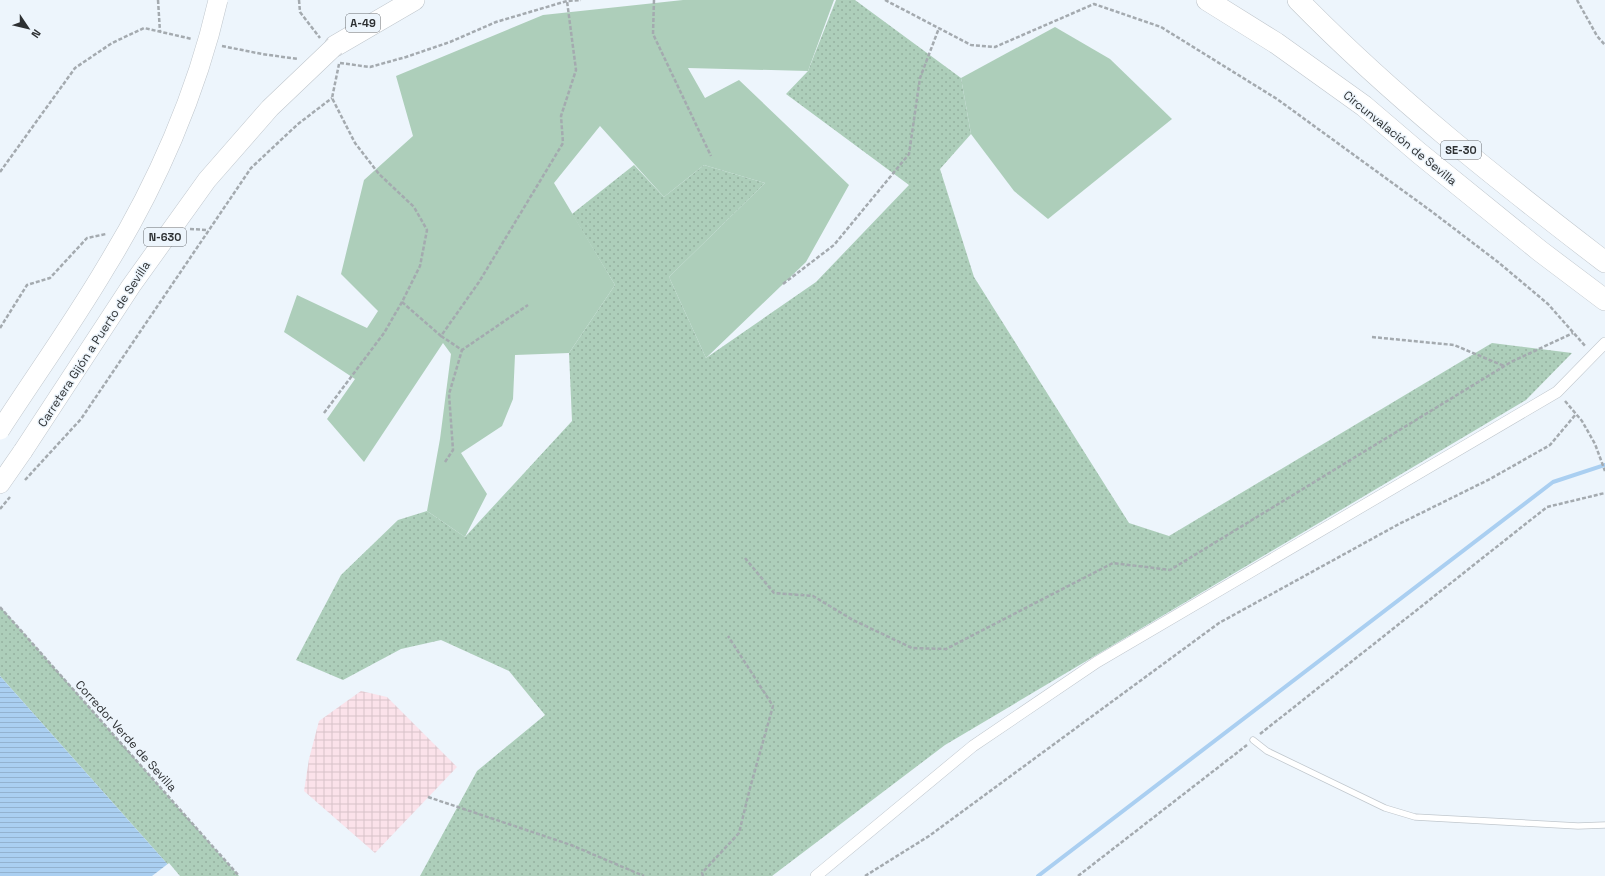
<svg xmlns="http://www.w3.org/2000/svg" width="1605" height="876" font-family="'Space Grotesk',sans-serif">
	<defs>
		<pattern id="industrial-grid" width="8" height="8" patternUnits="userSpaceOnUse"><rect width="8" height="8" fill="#fbe2ea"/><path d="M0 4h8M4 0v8" fill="none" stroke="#d7c2c9"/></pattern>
		<pattern id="grass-dots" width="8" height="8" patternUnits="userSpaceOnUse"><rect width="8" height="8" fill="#adceba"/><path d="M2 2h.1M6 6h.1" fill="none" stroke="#95b1a0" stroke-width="1.8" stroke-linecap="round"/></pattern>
		<pattern id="water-rules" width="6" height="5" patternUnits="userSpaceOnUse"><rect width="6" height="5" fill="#aacff1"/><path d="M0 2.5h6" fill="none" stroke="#93b2cf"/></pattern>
	</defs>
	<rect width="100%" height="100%" fill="#edf5fc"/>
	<!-- industrial -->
	<path fill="url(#industrial-grid)" d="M361,691L387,697L457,767L375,853L304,791L309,759L319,721Z"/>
	<!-- grass -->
	<g fill="url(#grass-dots)">
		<path d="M836,0H855L961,78L971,134L940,169L974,277L1129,523L1169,536L1492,343L1572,353L1526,400L945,745L772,876H420L477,771L545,715L509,671L441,640L401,649L343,680L296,660L341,575L398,520L427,511L465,537L572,421L569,353L615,285L572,214L634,165L664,197L704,165L765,183L669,277L706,358L816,282L909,185L786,94L808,71Z"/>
		<path d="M0,608L4,611L239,876H178L0,676Z"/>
	</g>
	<!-- garden -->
	<g fill="#adceba">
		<path d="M683,0H834L808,71L688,68L705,98L739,80L849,185L806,262L706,358L669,277L765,183L704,165L664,197L600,126L554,183L615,285L569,353L515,355L513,399L502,426L461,453L487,494L465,537L427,511L440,439L451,354L443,343L364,462L327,419L355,379L284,332L297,295L367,328L378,311L341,274L364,180L413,136L396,76L543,15Z"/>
		<path d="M1055,27L1110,59L1172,119L1048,219L1014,191L971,134L961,78Z"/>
	</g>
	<!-- water -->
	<path fill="url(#water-rules)" d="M0,676L178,876H0Z"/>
	<!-- pier -->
	<path fill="#edf5fc" d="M169,863L180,876H152Z"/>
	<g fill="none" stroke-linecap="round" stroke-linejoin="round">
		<!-- stream -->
		<path stroke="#aacff1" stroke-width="4" d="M1038,876L1553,482L1605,465"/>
		<!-- service casing -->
		<g stroke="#c0c7cd" stroke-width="7">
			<path id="service" d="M1253,740L1267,751L1385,808L1415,817L1578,826L1605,825"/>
		</g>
		<!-- minor casing -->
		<g stroke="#c0c7cd" stroke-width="12">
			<path id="minor" d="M816,876L973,746L1097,662L1557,392L1605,343"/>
		</g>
		<!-- trunk casing -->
		<g stroke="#c0c7cd" stroke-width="20">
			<path id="trunk" d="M0,484L23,451"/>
		</g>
		<!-- motorway casing -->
		<g stroke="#c0c7cd" stroke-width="22">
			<g id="motorway">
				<path d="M1207,0L1276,43L1364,106L1419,153L1540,251L1605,300"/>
				<path d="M1298,0C1393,97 1498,180 1605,262"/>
				<path d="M335,46L414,0"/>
			</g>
		</g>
		<!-- path -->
		<g stroke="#a4aaaf" stroke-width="2.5" stroke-dasharray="4 2" stroke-linecap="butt">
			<path d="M158,0L160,32"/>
			<path d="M299,0L300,12L320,38"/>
			<path d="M654,0L653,34L711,156"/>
			<path d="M885,0L971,45L995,47L1094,4L1161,27L1277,99L1431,211L1498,262L1548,304L1586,347"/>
			<path d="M1577,0L1597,36L1605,45"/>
			<path d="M222,46L262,54L298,59"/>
			<path d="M340,63L370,67L406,57L450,42L496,22L567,1L581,0"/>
			<path d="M0,172L75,68L112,43L144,28L192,39"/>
			<path d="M190,229L207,230"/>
			<path d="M783,284L834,245L909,154L920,78L939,28"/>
			<path d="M402,302L441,336L479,282L563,143L561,116L576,70L567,1"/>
			<path d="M0,328L27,285L50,278L87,238L106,234"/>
			<path d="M441,336L462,350L528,305"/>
			<path d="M1372,337L1454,345L1504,366"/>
			<path d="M1565,401L1582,421L1595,444L1605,471"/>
			<path d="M324,413L384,333L402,302L420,266L427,230L414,207L379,174L355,143L332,98L339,64"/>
			<path d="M445,462L453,450L449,394L462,350"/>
			<path d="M25,480L81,419L251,168L298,124L332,98"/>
			<path d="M0,509L10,497"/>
			<path d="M745,558L774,593L813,596L853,620L912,648L946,649L1113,563L1170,570L1511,362L1573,333"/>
			<path d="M0,607L239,876"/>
			<path d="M1260,734L1547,507L1605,493"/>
			<path d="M428,797L571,845L644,876"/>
			<path d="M703,876L702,873L739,833L750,788L773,706L728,636"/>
			<path d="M865,876L929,836L1219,623L1399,524L1490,479L1550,445L1576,414"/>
			<path d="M1078,876L1247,745"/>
		</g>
		<!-- service -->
		<use href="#service" stroke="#fff" stroke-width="5.5"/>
		<!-- minor -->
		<use href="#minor" stroke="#fff" stroke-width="11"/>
		<!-- trunk -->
		<use href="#trunk" stroke="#fff" stroke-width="19"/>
		<!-- motorway -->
		<use href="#motorway" stroke="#fff" stroke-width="21"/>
		<!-- trunk-bridge casing -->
		<g stroke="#c0c7cd" stroke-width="20" stroke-linecap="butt">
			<g id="trunk-bridge">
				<path d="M0,430C35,376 73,323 106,267C156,186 197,93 218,0"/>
				<path d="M23,451L131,286L207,180L270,108L335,46"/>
			</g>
		</g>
		<!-- trunk-bridge -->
		<use href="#trunk-bridge" stroke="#fff" stroke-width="19"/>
	</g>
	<g text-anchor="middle" stroke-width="3" stroke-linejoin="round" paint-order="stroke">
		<!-- shield labels -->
		<g fill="#edf5fc" stroke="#676b6f" stroke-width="1">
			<rect x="346" y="14" width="34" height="18" rx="3"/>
			<rect x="1441" y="141" width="40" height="18" rx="3"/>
			<rect x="144" y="228" width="42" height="18" rx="3"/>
		</g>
		<g font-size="11" font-weight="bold" fill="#2d3032">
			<text x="363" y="27">A-49</text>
			<text x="1461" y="154">SE-30</text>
			<text x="165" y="241">N-630</text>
		</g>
		<!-- street labels -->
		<g font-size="12" fill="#2d3032" stroke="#edf5fc">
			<text transform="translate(1400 138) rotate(39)" y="4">Circunvalación de Sevilla</text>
			<text transform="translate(94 344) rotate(-57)" y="4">Carretera Gijón a Puerto de Sevilla</text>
			<text transform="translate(126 736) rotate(48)" y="4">Corredor Verde de Sevilla</text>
		</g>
	</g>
	<!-- north arrow -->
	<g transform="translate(28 28) rotate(125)" stroke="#edf5fc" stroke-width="3" paint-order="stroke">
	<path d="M0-3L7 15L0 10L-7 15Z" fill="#2d3032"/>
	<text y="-6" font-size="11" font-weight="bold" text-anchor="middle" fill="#2d3032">N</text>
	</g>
</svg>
